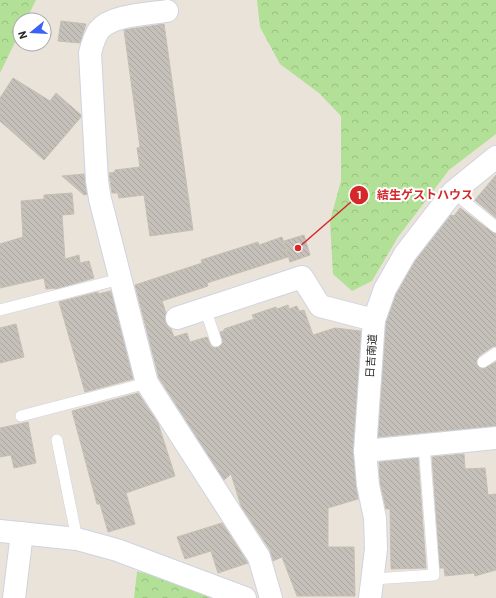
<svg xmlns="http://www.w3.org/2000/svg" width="496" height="598" font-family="Barlow,'Noto Sans JP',sans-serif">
	<defs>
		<pattern id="forest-crowns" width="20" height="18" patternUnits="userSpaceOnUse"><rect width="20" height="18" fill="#b1e096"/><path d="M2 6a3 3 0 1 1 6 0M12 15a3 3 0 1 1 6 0" fill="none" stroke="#98c081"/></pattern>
		<pattern id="building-back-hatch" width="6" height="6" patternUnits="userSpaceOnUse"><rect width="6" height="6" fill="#c5c0b9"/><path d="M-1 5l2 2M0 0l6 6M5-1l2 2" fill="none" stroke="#a9a59f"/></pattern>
	</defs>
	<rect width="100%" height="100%" fill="#eae3d9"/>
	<!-- forest -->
	<g fill="url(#forest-crowns)">
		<path d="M0,0H36L26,20H20V32L0,73Z"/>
		<path d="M257,0H496V134L449,170L398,237L372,281L352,291L333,274L330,221L341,181V116L319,93L280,64L260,27Z"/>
		<path d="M137,572L165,574L213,598H134Z"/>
	</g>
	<!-- building -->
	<g fill="url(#building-back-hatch)" stroke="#c5bfb3">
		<path d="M61,21L86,24L80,43L58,41Z"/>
		<path d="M164,24L193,230L150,236L144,195L119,198L118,193H112L109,173L115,172V170L140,167L137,148L140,147L124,30Z"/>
		<path d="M13,78L50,101L56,93L81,115V117L44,160L0,121V98Z"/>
		<path d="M84,174L87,194L84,195L62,176Z"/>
		<path d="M496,175V218L475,200Z"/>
		<path d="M72,193L74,214L62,215L65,259L79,255L80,263L89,261L94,278L55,289V288L46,289L44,278L0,288V244L23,237L21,201L44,199V195Z"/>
		<path d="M460,208L492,232L496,234V346L492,347L479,356L476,362L478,366L483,369L496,362V426L378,437L386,323L396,294L415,261L451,215L454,216Z"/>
		<path d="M304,235L310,255L290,262L284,241Z"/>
		<path d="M282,237L288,257L207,283L208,286L162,301L166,313L165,322L171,329L174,337L187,333L190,342L207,337L211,346L215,348L219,347L223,343L220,332L224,331V329L254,319L252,315L276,307L277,309L288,305L289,309L297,306L299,311L304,310L313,335L335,328L361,331L353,450L356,486L358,499L328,508V547H354L355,596H297L282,557L273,561L270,550L241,506L231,474L224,480L159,378L135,285L202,263L201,260L258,242L259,245Z"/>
		<path d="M111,291L133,379L85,392L59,302L98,292V294Z"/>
		<path d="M16,324L24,357L0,363V328Z"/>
		<path d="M138,393L158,423L175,476L126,493L135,524L108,532L100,504H97L72,411Z"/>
		<path d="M28,422L36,463L14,468L11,455L0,457V428Z"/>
		<path d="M464,454L465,469L485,468L488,495L496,494V570L475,576L474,573L445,576L444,568H440L432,457Z"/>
		<path d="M418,458L426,568L391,569L390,509H386L380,483L379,462Z"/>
		<path d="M222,523L248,563L218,573L211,551L185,559L177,537Z"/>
	</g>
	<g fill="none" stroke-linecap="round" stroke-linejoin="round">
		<!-- lane casing -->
		<g stroke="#cfd3e1" stroke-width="12">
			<g id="lane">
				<path d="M453,192L496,227"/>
				<path d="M205,308L216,341"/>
				<path d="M0,310L120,279"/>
				<path d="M483,362L496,353"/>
				<path d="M21,416L147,383"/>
				<path d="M57,440L77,539"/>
				<path d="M373,579L434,575L424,445"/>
			</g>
		</g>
		<!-- street casing -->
		<g stroke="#cfd3e1" stroke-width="24">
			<g id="street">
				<path d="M167,11C148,14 111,15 99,30C94,37 92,45 90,53L97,181L100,199L147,383L259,557L271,598"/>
				<path d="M177,318L302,277L320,306L374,320"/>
				<path d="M365,451L496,438"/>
				<path d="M0,531L77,539L117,550L245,598"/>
				<path d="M14,598L22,533"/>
				<path d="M370,598L376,549L375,518L368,485L365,451L374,320L385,289L405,254L453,192L496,157"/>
			</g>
		</g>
		<!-- lane -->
		<use href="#lane" stroke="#fff" stroke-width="11"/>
		<!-- street -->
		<use href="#street" stroke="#fff" stroke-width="22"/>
	</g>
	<g text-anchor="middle" stroke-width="4" stroke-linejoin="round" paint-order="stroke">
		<!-- street labels -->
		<g font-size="11" fill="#282828" stroke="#fff">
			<text transform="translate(371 356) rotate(-86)" y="4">日吉南道</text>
		</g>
	</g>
	<!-- callouts -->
	<path fill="none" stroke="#d62828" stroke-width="1.5" d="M298 248L359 195"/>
	<g fill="#d62828" stroke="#fff" stroke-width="1.5">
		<circle cx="298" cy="248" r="4"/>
		<circle cx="359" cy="195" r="10"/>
	</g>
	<g font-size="12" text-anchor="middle" font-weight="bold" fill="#fff">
		<text x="359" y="199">1</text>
	</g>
	<g font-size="12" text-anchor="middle" font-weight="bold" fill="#d62828" stroke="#fff" stroke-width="4" stroke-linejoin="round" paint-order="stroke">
		<text x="425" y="199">結生ゲストハウス</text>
	</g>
	<!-- north arrow -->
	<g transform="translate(32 32) rotate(252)"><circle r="19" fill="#ffffff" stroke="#a9a9a9"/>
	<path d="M0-3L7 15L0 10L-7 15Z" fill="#3b61f6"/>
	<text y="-6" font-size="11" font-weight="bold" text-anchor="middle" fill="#282828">N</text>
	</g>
</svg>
